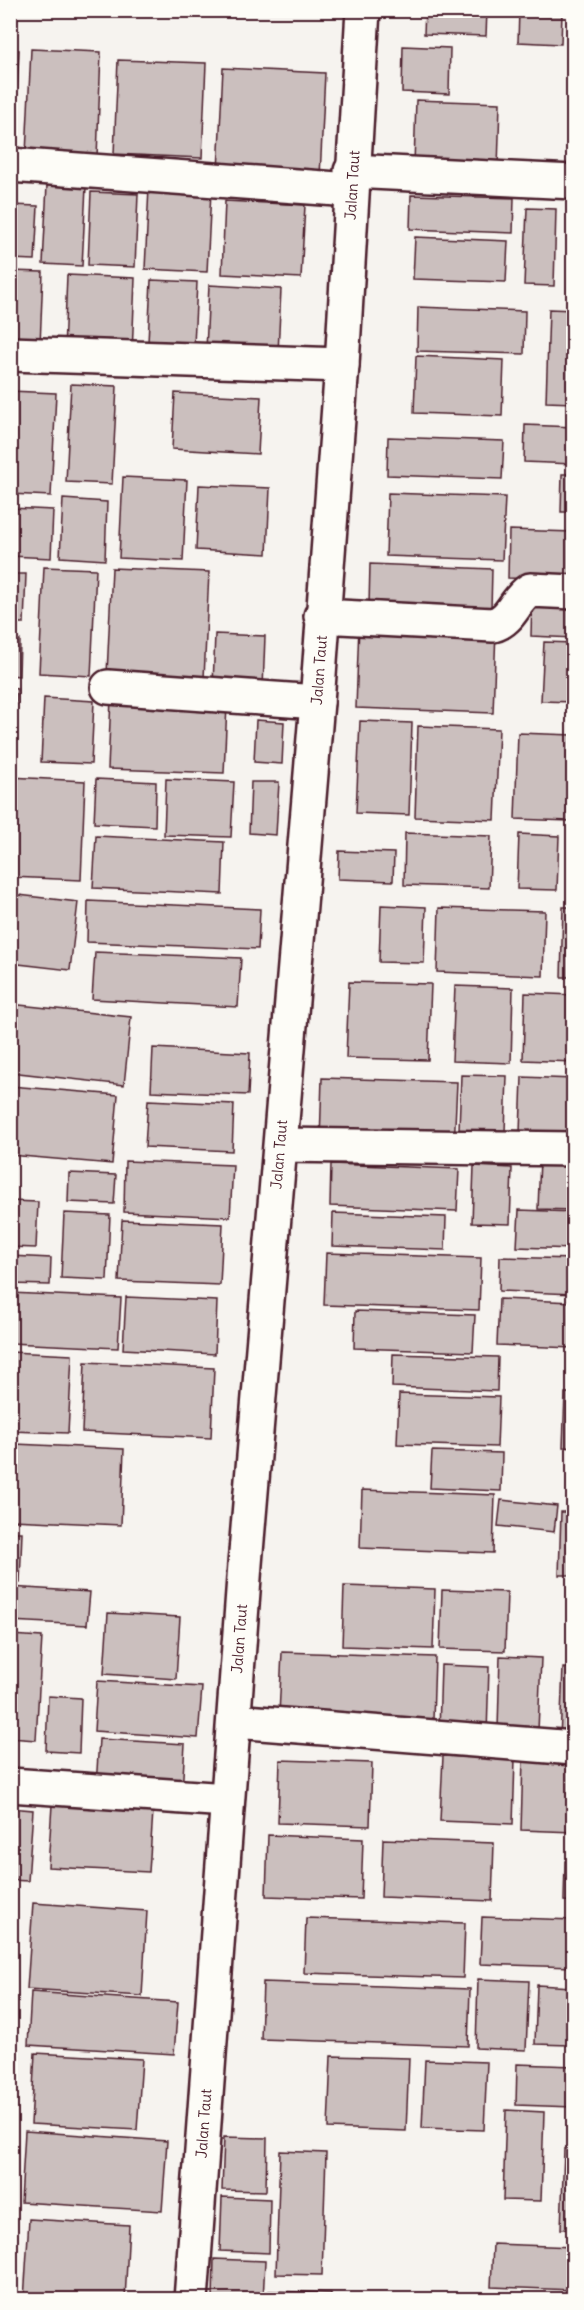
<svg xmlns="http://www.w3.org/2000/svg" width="584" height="2310" font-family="Delius,sans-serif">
	<rect width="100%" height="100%" fill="#f6f3ef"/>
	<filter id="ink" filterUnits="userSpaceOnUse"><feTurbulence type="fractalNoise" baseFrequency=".0167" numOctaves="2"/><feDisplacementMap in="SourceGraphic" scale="12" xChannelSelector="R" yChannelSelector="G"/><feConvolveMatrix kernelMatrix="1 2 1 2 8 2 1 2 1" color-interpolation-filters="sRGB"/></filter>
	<g filter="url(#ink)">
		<!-- building -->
		<g fill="#cbbfbe" stroke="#4a1f2b" stroke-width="1.5">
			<path d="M425,10H487L486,36L424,34Z"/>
			<path d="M519,11L562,13L561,44L518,42Z"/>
			<path d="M403,46L450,48L449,94L402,92Z"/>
			<path d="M10,49L19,50L14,160L10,159Z"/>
			<path d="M31,49L101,52L97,157L26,154Z"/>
			<path d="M118,60L206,63L202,158L114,154Z"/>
			<path d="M223,68L325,73L320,176L218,171Z"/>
			<path d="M416,100L500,103L498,168L414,165Z"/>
			<path d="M47,185L86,187L82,266L43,264Z"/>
			<path d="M149,188L211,191L207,272L145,269Z"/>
			<path d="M91,192L138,194L135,267L88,265Z"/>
			<path d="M411,195L514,198L513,233L410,229Z"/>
			<path d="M225,201L305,205L301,278L222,274Z"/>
			<path d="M10,205L38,206L35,260L10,259Z"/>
			<path d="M527,208L556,209L554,286L524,285Z"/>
			<path d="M571,210H574V296H568Z"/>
			<path d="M415,237L508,241L506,282L413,279Z"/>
			<path d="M10,271L43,272L40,345L10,343Z"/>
			<path d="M67,275L135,278L132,355L64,351Z"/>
			<path d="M151,280L197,282L194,345L148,343Z"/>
			<path d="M209,285L281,289L278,353L206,350Z"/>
			<path d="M418,307L525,311L524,354L417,351Z"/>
			<path d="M549,309L574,310V403L546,402Z"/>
			<path d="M416,356L504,360L502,416L414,413Z"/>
			<path d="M71,384L117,386L112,484L66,482Z"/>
			<path d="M10,391L56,393L51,496L10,494Z"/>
			<path d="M175,393L261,397L258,454L172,449Z"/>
			<path d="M525,425L574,427V464L524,462Z"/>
			<path d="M388,437L504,441L502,479L387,475Z"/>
			<path d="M562,474H574V512H561Z"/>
			<path d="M123,477L187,480L183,561L119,558Z"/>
			<path d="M199,485L270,488L267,554L196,550Z"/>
			<path d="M388,493L505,497L502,560L386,556Z"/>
			<path d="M63,499L107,502L105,560L60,557Z"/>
			<path d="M10,508L53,510L51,558L10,556Z"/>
			<path d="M509,530L574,532V580L508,578Z"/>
			<path d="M370,564L492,569L491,610L369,606Z"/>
			<path d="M44,567L96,569L91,676L39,673Z"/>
			<path d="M112,568L209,572L204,678L107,674Z"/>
			<path d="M10,574H26L24,623H10Z"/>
			<path d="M532,598L574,599V638L531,636Z"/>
			<path d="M359,625L496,630L493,713L356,708Z"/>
			<path d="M215,634L265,636L263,688L213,686Z"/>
			<path d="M10,640H20L19,676L10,675Z"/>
			<path d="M544,642L574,643V702L541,701Z"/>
			<path d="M10,688L17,689L14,754L10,753Z"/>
			<path d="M44,698L94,701L91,764L41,762Z"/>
			<path d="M111,698L227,704L224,773L108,769Z"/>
			<path d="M256,720L284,722L282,764L254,762Z"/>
			<path d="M360,721L412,723L409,815L356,813Z"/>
			<path d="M418,726L499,729L495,820L415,817Z"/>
			<path d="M518,733L573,735L570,821L515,819Z"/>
			<path d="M10,777L85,781L81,880L10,877Z"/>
			<path d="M96,779L156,782L155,826L94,823Z"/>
			<path d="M166,779L234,782L231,837L164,835Z"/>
			<path d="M251,782H279L276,835L249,833Z"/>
			<path d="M405,833L491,836L489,888L404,885Z"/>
			<path d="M519,834L559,836L557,890L517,889Z"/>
			<path d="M96,836L224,842L222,894L93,888Z"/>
			<path d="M339,851L394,853L393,881L338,879Z"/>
			<path d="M10,894L78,902L70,970L10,963Z"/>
			<path d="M88,901L260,909L258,949L87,942Z"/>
			<path d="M381,905L426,907L424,963L379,962Z"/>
			<path d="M563,907H574V977H561Z"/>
			<path d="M439,908L545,911L543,976L437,972Z"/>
			<path d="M95,952L241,958L238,1007L92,999Z"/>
			<path d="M349,982L431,984L428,1060L346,1058Z"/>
			<path d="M455,986L513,988L511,1063L452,1061Z"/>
			<path d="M525,993L574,995V1062L523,1060Z"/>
			<path d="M10,1004L131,1017L124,1085L10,1072Z"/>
			<path d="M153,1048L250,1053L248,1095L151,1091Z"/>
			<path d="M461,1075L507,1076L505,1132L459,1130Z"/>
			<path d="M522,1077L574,1079V1135L520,1133Z"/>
			<path d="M322,1078L457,1082L454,1147L320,1142Z"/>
			<path d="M10,1086L118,1095L112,1164L10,1155Z"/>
			<path d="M148,1100L234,1104L232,1151L145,1147Z"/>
			<path d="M540,1159L574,1160V1210L538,1209Z"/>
			<path d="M125,1161L233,1165L230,1217L124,1212Z"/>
			<path d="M331,1164L459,1169L457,1211L330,1206Z"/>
			<path d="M474,1166L512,1168L510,1224L472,1223Z"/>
			<path d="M69,1173L116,1175L114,1204L68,1202Z"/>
			<path d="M10,1201L38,1202L36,1248L10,1247Z"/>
			<path d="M519,1210L574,1212V1249L517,1247Z"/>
			<path d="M64,1213L110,1215L107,1280L61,1278Z"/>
			<path d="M333,1213L446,1217L445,1250L332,1246Z"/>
			<path d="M122,1220L223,1224L220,1285L119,1281Z"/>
			<path d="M326,1253L481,1258L479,1310L324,1305Z"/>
			<path d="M10,1256L51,1258L50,1285L10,1284Z"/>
			<path d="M500,1257L574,1259V1294L499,1291Z"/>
			<path d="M10,1293L121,1298L118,1348L10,1343Z"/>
			<path d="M126,1297L217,1301L215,1354L123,1349Z"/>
			<path d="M499,1299L574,1302V1348L497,1345Z"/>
			<path d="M355,1311L475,1315L473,1352L354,1348Z"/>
			<path d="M10,1352L72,1355L68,1433L10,1431Z"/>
			<path d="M393,1354L498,1357L497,1391L392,1387Z"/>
			<path d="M85,1362L214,1368L211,1438L82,1432Z"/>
			<path d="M565,1393H574V1448L563,1447Z"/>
			<path d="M399,1394L499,1397L497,1447L397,1444Z"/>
			<path d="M15,1444L124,1449L121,1525L12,1520Z"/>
			<path d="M432,1451L502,1453L501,1491L430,1488Z"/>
			<path d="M362,1490L495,1495L493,1553L360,1548Z"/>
			<path d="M501,1500L557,1506L554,1532L498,1526Z"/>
			<path d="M561,1512H574V1575H559Z"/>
			<path d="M10,1532H22L20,1583L10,1582Z"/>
			<path d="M344,1586L435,1589L433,1649L342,1646Z"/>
			<path d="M10,1587L90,1592L87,1625L10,1621Z"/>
			<path d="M442,1590L507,1592L505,1651L440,1649Z"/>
			<path d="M108,1613L180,1617L176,1679L104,1674Z"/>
			<path d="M10,1635L42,1637L36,1740L10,1738Z"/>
			<path d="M282,1652L435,1657L433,1720L279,1715Z"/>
			<path d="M500,1656L541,1658L538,1731L498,1729Z"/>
			<path d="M441,1665L489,1667L487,1734L439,1732Z"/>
			<path d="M563,1668H574V1739H560Z"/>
			<path d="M97,1681L202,1687L198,1738L94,1731Z"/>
			<path d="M48,1696L81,1698L79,1753L46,1751Z"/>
			<path d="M99,1739L185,1744L182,1792L96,1786Z"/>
			<path d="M443,1756L515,1759L513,1824L440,1821Z"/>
			<path d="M523,1759L574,1761V1832L521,1830Z"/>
			<path d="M280,1760L372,1763L370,1826L278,1823Z"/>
			<path d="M52,1805L153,1811L149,1872L48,1867Z"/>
			<path d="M10,1808L33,1810L28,1881L10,1880Z"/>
			<path d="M268,1835L363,1839L361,1899L266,1896Z"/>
			<path d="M383,1839L494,1843L492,1901L381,1897Z"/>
			<path d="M565,1861H574V1902L564,1901Z"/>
			<path d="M33,1903L147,1911L142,1996L27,1989Z"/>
			<path d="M482,1917L574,1920V1967L480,1964Z"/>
			<path d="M306,1918L465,1923L463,1978L304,1973Z"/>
			<path d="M478,1979L529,1981L526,2050L476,2048Z"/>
			<path d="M263,1982L470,1989L468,2046L261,2039Z"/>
			<path d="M537,1985L572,1987L570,2045L535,2044Z"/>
			<path d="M31,1992L178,2002L174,2054L28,2045Z"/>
			<path d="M35,2053L142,2059L137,2130L31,2124Z"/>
			<path d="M331,2056L409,2058L406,2131L328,2128Z"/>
			<path d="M425,2060L487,2062L484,2130L422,2128Z"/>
			<path d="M517,2064L574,2066V2107L516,2105Z"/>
			<path d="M506,2110L544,2112L541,2201L503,2200Z"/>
			<path d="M25,2131L167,2141L162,2211L21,2202Z"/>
			<path d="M224,2137L267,2138L266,2191L222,2190Z"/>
			<path d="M564,2149H574V2230L561,2229Z"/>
			<path d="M280,2151L326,2153L322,2275L276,2274Z"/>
			<path d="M222,2197L270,2199L269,2253L220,2251Z"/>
			<path d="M29,2219L129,2225L125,2300H24Z"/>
			<path d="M493,2244L574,2247V2290L491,2287Z"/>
			<path d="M214,2259L265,2261L263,2300H213Z"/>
			<path d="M269,2291L331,2293V2300H269Z"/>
		</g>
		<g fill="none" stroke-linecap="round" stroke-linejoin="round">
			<!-- street casing -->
			<g stroke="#4a1f2b" stroke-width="38">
				<g id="street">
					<path d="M10,165L351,190"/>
					<path d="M351,171L574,182"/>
					<path d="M10,354L342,365"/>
					<path d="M321,616L493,625C512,620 514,600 530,590L574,592"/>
					<path d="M108,687L317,702"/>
					<path d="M281,1145L574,1149"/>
					<path d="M234,1721L574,1748"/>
					<path d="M10,1785L227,1800"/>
					<path id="s1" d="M191,2300L245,1564L317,702L342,365L363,10"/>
				</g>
			</g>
			<!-- street -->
			<use href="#street" stroke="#fdfcf7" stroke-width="33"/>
		</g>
	</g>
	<g text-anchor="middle" stroke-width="4.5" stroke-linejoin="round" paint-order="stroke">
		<!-- street labels -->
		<g font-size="15" fill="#4a1f2b" stroke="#fdfcf7">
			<text dy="5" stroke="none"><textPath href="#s1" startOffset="2121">Jalan Taut</textPath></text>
			<text dy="5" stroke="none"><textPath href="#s1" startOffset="1635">Jalan Taut</textPath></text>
			<text dy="5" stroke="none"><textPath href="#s1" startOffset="1149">Jalan Taut</textPath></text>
			<text dy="5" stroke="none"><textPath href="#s1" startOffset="663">Jalan Taut</textPath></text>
			<text dy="5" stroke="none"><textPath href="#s1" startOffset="177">Jalan Taut</textPath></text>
		</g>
	</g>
	<!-- margin -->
	<rect width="584" height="2310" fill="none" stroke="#fdfcf7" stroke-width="36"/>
	<rect x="18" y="18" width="548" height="2274" fill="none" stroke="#4a1f2b" stroke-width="2" filter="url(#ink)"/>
</svg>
